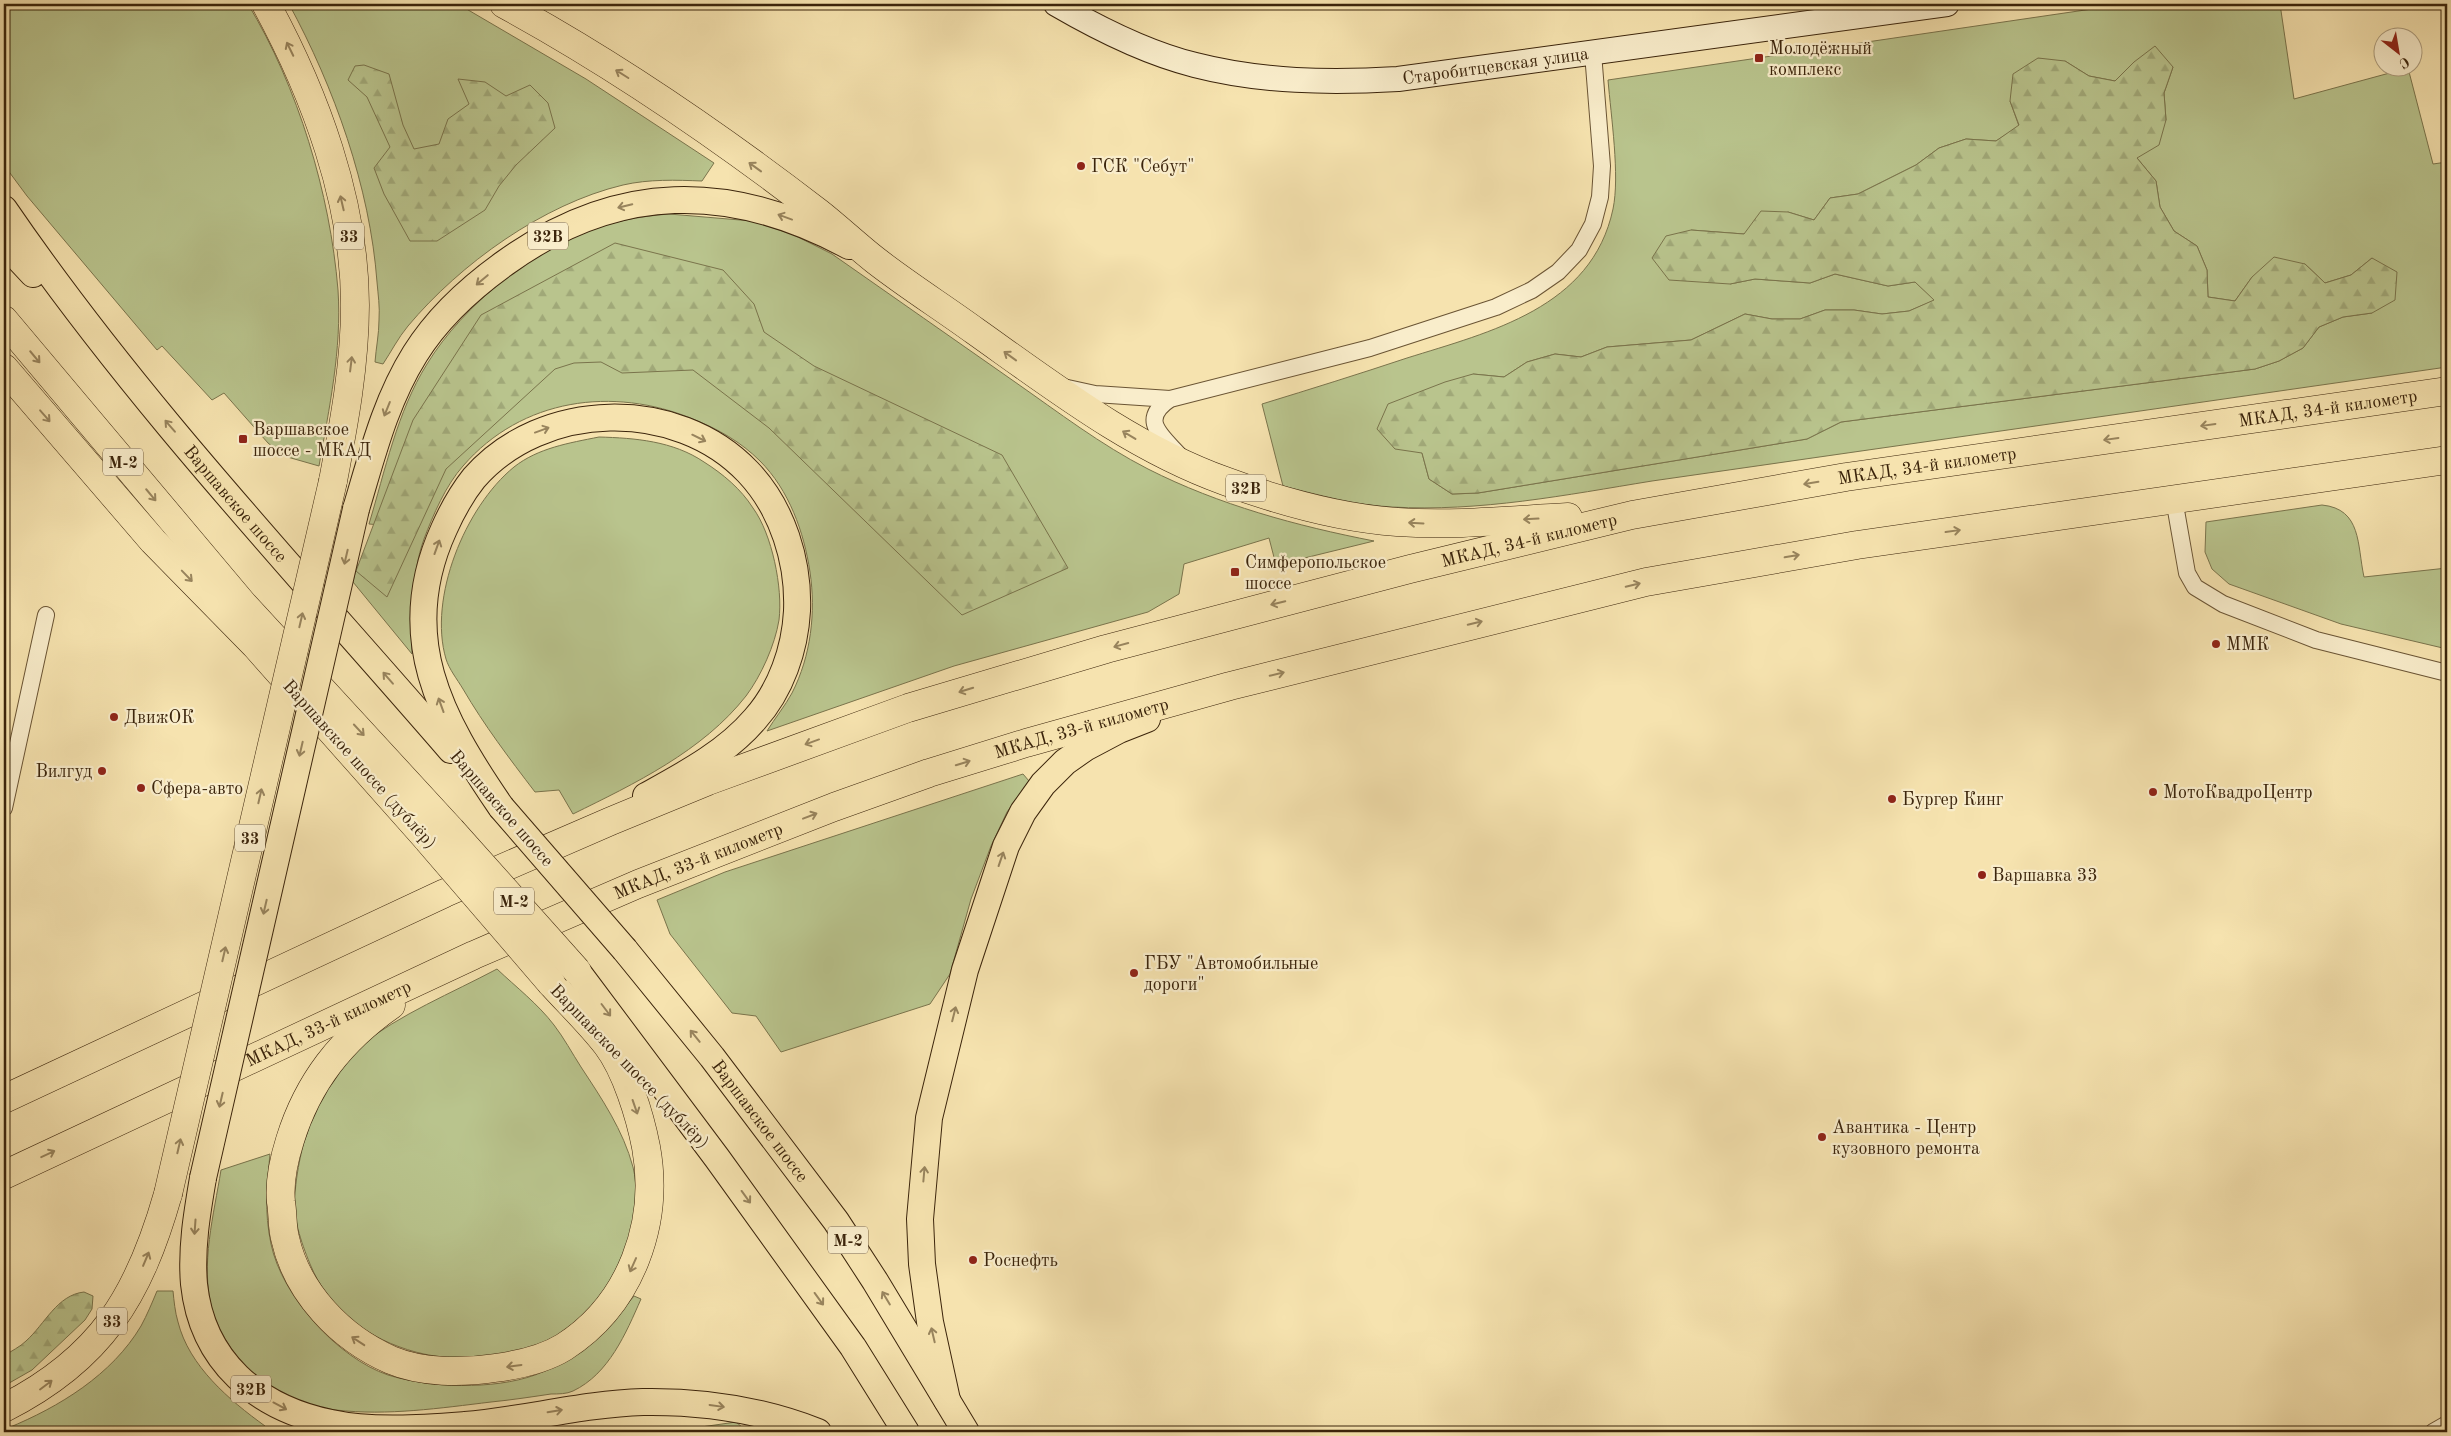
<svg xmlns="http://www.w3.org/2000/svg" width="2451" height="1436" font-family="'Old Standard TT',serif">
	<defs>
		<pattern id="forest-firs" width="22" height="20" patternUnits="userSpaceOnUse" patternTransform="scale(1.25)"><rect width="22" height="20" fill="#b9c48d"/><path d="M5 1l3.5 6h-7zM16 11l3.5 6h-7z" fill="#a0a878"/></pattern>
	</defs>
	<rect width="100%" height="100%" fill="#f6e3af"/>
	<filter id="stains"><feTurbulence type="fractalNoise" baseFrequency=".004" numOctaves="4"/><feColorMatrix values="0 0 0 0 .2 0 0 0 0 .09 0 0 0 0 .02 0 0 0 .5 -.17"/></filter>
	<radialGradient id="worn" r=".72"><stop offset=".6" stop-color="#630" stop-opacity="0"/><stop offset="1" stop-color="#630" stop-opacity=".3"/></radialGradient>
	<!-- green -->
	<g fill="#b9c48d" stroke="#7a744c" fill-rule="evenodd">
		<path d="M4,4H248C298,87 330,193 338,290C342,349 329,409 319,466L284,456L268,443L224,393L212,400L162,346L157,350L27,196L4,165Z"/>
		<path d="M289,4H458L586,79L714,163L702,181C676,180 649,179 623,185C543,204 460,264 408,326C398,338 391,352 383,364L375,362C376,348 379,334 379,320C380,307 378,294 377,282C370,187 334,87 289,4Z"/>
		<path d="M2126,4H2280L2294,99L2408,68L2433,164L2447,162V367L1652,481C1566,495 1480,512 1392,507C1355,505 1319,495 1283,486L1262,404C1311,389 1359,374 1407,358C1490,332 1592,308 1613,209C1620,176 1611,116 1608,80ZM2065,61L2089,76L2115,81L2134,62L2173,67L2164,93L2166,120L2137,158L2156,181L2160,207L2174,231L2197,246L2207,270L2208,297L2235,301L2252,277L2305,264L2325,283L2351,275L2372,258V313L2343,317L2319,327L2303,348L2279,361L2255,369L1841,422L1807,439L1478,493L1452,494L1429,479L1422,453L1473,374L1504,377L1527,362L1555,354L1581,357L1607,347L1691,340L1745,314L1772,319H1800L1825,310H1854L1882,314L1909,311L1935,300L1915,282L1888,286L1835,274L1810,283L1755,279L1730,284L1691,230L1744,234L1788,212L1814,220L1830,198L1858,194L1916,165L1939,148L1966,139L1996,141L2019,126L2010,101Z"/>
		<path d="M669,214L752,221L792,234L832,254C893,297 954,339 1015,382C1058,412 1101,445 1148,469C1219,505 1297,526 1374,541L1276,565L1269,538L1184,564L1179,594L1148,612L954,666L767,731C775,718 785,706 792,693C811,656 816,612 810,572C804,532 789,490 760,461C741,442 718,429 693,419C613,386 522,398 463,466C446,485 433,515 424,539C411,575 412,617 412,654L353,582L357,565L374,566L404,527L369,524C385,471 397,412 427,364C463,305 536,246 602,226C625,219 646,216 669,214Z"/>
		<path d="M599,437C635,438 673,441 704,462C723,474 741,489 753,508C772,534 783,588 779,620C775,645 761,676 746,696C703,751 634,784 573,814L559,790L535,792C509,758 484,725 463,689C457,679 449,669 446,659C428,598 465,507 514,467C538,448 569,443 599,437Z"/>
		<path d="M2322,505C2362,509 2357,545 2364,577L2447,568V649L2341,624L2229,584L2212,569L2205,552L2206,522Z"/>
		<path d="M1023,774L1029,781L1007,812L991,846L971,899L950,974L930,1004L781,1052L756,1016L732,1013L670,934L657,900L725,872Z"/>
		<path d="M497,969C516,987 538,1004 554,1025C564,1038 572,1053 581,1067C602,1099 623,1130 633,1167C638,1187 635,1209 632,1228C625,1268 592,1317 556,1336C473,1382 348,1357 310,1264C301,1242 292,1216 295,1193C299,1147 313,1104 341,1068C347,1061 353,1052 360,1046C400,1014 452,993 497,969Z"/>
		<path d="M270,1154C267,1186 264,1211 271,1244C282,1297 338,1358 388,1375C430,1388 493,1390 535,1375C579,1359 605,1332 634,1296L641,1299C626,1333 609,1374 573,1391C567,1394 558,1394 551,1394C531,1397 511,1400 491,1402C441,1408 387,1416 336,1410C280,1405 228,1364 212,1309C200,1265 214,1214 221,1170Z"/>
		<path d="M157,1291H173C174,1301 175,1312 178,1322C189,1366 229,1400 265,1426L263,1432H8V1428C59,1407 112,1375 141,1326C147,1315 152,1303 157,1291Z"/>
	</g>
	<!-- forest -->
	<g fill="url(#forest-firs)" stroke="#7a744c">
		<path d="M2155,46L2173,67L2164,93L2166,120L2159,145L2137,158L2156,181L2160,207L2174,231L2197,246L2207,270L2208,297L2235,301L2252,277L2274,257L2305,264L2325,283L2351,275L2372,258L2397,272L2395,300L2372,313L2343,317L2319,327L2303,348L2279,361L2255,369L1841,422L1807,439L1478,493L1452,494L1429,479L1422,453L1395,449L1377,429L1388,404L1445,382L1473,374L1504,377L1527,362L1555,354L1581,357L1607,347L1691,340L1745,314L1772,319H1800L1825,310H1854L1882,314L1909,311L1934,300L1915,282L1888,286L1835,274L1810,283L1755,279L1730,284L1669,280L1652,258L1666,236L1691,230L1744,234L1761,211L1788,212L1814,220L1830,198L1858,194L1916,165L1939,148L1966,139L1996,141L2019,125L2010,101L2013,74L2038,58L2065,61L2089,76L2115,81L2134,62Z"/>
		<path d="M364,65L389,74L403,125L414,149L439,144L448,119L469,104L458,79L485,82L506,96L530,85L548,103L555,128L516,165L499,186L485,210L437,241H410L384,194L374,168L390,147L367,97L348,80L355,66Z"/>
		<path d="M615,243L723,270L754,304L764,332L814,366L1002,455L1068,568L962,615L769,428L693,370L622,373L601,362L574,363L555,369L446,469L387,597L356,571L413,420L481,315Z"/>
		<path d="M84,1292L93,1296L92,1309L85,1320L32,1370L4,1386V1356C11,1351 20,1347 26,1341C45,1324 57,1295 84,1292Z"/>
		<path d="M736,1422L748,1432H673V1431Z"/>
	</g>
	<g fill="none" stroke-linecap="round" stroke-linejoin="round">
		<!-- street casing -->
		<g stroke="#6a5434" stroke-width="18">
			<g id="street">
				<path d="M1063,387L1095,394L1170,399"/>
				<path d="M1179,455C1161,435 1139,420 1170,399L1370,348L1496,307L1532,290L1558,272L1579,250L1593,224L1600,197L1602,166L1593,53"/>
				<path d="M2174,499L2187,573L2195,587L2223,604L2316,640L2447,673"/>
				<path d="M4,808L46,615"/>
				<path d="M2433,1432L2447,1424"/>
			</g>
		</g>
		<!-- secondary casing -->
		<g stroke="#3b240b" stroke-width="26">
			<g id="secondary">
				<path id="s1" d="M1056,4C1099,29 1146,53 1195,65C1261,82 1330,83 1398,79L1947,4"/>
			</g>
		</g>
		<!-- primary casing -->
		<g stroke="#3b240b" stroke-width="28">
			<g id="primary">
				<path id="s2" d="M4,209C136,402 298,573 451,750"/>
				<path d="M4,243L33,274"/>
				<path d="M356,509C372,456 385,402 415,354C438,317 470,288 505,263C617,182 730,182 849,246"/>
				<path d="M501,807C440,718 395,636 444,529C452,511 462,493 474,478C542,400 677,397 748,472C783,509 799,562 797,611C795,649 781,690 755,719C726,753 684,775 646,796"/>
				<path id="s3" d="M625,950L712,1057L836,1221L875,1281L966,1432"/>
				<path d="M577,971L717,1158L853,1347L906,1432"/>
				<path d="M203,1178C197,1213 191,1248 194,1284C202,1361 257,1408 331,1423C372,1432 424,1428 465,1425C524,1420 583,1404 643,1402C703,1401 762,1410 818,1432"/>
				<path d="M947,1400L930,1322L922,1264L920,1219L929,1118L965,970L1006,846L1023,812L1043,784L1065,762L1085,748L1119,730L1147,719"/>
			</g>
		</g>
		<!-- highway casing -->
		<g stroke="#3b240b" stroke-width="29">
			<g id="highway">
				<path d="M266,4C315,94 355,201 355,305C355,365 344,423 333,481"/>
				<path d="M504,4C614,64 719,136 819,213C838,228 856,245 875,260C907,285 942,307 975,331C1054,387 1133,448 1225,481C1279,501 1340,518 1397,522C1454,526 1511,520 1568,517"/>
				<path d="M4,320L243,604L451,830"/>
				<path d="M4,368L153,541L255,645L428,840"/>
				<path d="M391,1005C341,1040 308,1082 290,1140C284,1159 279,1182 281,1202C283,1214 282,1227 285,1238C297,1293 341,1338 391,1360C422,1373 462,1373 495,1368C518,1365 543,1360 564,1347C631,1304 660,1223 646,1147C640,1116 626,1070 607,1045C590,1023 569,1003 551,983"/>
				<path id="s4" d="M4,1099L445,893L611,821L708,781L908,708L1106,649L1410,569L1632,515L1846,477L2447,391"/>
				<path id="s5" d="M4,1175L474,955L638,884L834,807L929,773L1026,743L1230,686L1646,582L1857,545L2447,460"/>
				<path d="M4,1408C101,1359 139,1296 168,1194"/>
			</g>
		</g>
		<!-- street -->
		<use href="#street" stroke="#f9edcb" stroke-width="16"/>
		<!-- secondary -->
		<use href="#secondary" stroke="#f9edcb" stroke-width="24"/>
		<!-- primary -->
		<use href="#primary" stroke="#f6e3af" stroke-width="26"/>
		<!-- highway -->
		<use href="#highway" stroke="#f6e3af" stroke-width="28"/>
		<!-- primary-bridge casing -->
		<g stroke="#3b240b" stroke-width="28" stroke-linecap="butt">
			<g id="primary-bridge">
				<path d="M501,807L625,950"/>
				<path d="M203,1178L356,509"/>
			</g>
		</g>
		<!-- highway-bridge casing -->
		<g stroke="#3b240b" stroke-width="29" stroke-linecap="butt">
			<g id="highway-bridge">
				<path d="M451,830L577,971"/>
				<path d="M428,840L551,983"/>
				<path d="M168,1194L333,481"/>
			</g>
		</g>
		<!-- primary-bridge -->
		<use href="#primary-bridge" stroke="#f6e3af" stroke-width="26"/>
		<!-- highway-bridge -->
		<use href="#highway-bridge" stroke="#f6e3af" stroke-width="28"/>
	</g>
	<!-- one-way arrows -->
	<defs><path id="oneway-shaft" d="M-6 0H5M1.5-3L5.5 0L1.5 3" fill="none" stroke-width="1.6" stroke-linecap="round" stroke-linejoin="round" transform="scale(1.25)"/></defs>
	<g stroke="#98845d">
		<use href="#oneway-shaft" transform="translate(290 49) rotate(-116)"/>
		<use href="#oneway-shaft" transform="translate(622 74) rotate(-148)"/>
		<use href="#oneway-shaft" transform="translate(755 167) rotate(-144)"/>
		<use href="#oneway-shaft" transform="translate(342 203) rotate(-103)"/>
		<use href="#oneway-shaft" transform="translate(625 206) rotate(166)"/>
		<use href="#oneway-shaft" transform="translate(785 217) rotate(-160)"/>
		<use href="#oneway-shaft" transform="translate(482 280) rotate(140)"/>
		<use href="#oneway-shaft" transform="translate(1010 356) rotate(-144)"/>
		<use href="#oneway-shaft" transform="translate(35 357) rotate(50)"/>
		<use href="#oneway-shaft" transform="translate(351 364) rotate(-83)"/>
		<use href="#oneway-shaft" transform="translate(387 409) rotate(112)"/>
		<use href="#oneway-shaft" transform="translate(45 416) rotate(49)"/>
		<use href="#oneway-shaft" transform="translate(2208 425) rotate(172)"/>
		<use href="#oneway-shaft" transform="translate(170 426) rotate(-131)"/>
		<use href="#oneway-shaft" transform="translate(542 430) rotate(-20)"/>
		<use href="#oneway-shaft" transform="translate(1129 435) rotate(-149)"/>
		<use href="#oneway-shaft" transform="translate(699 438) rotate(26)"/>
		<use href="#oneway-shaft" transform="translate(2111 439) rotate(172)"/>
		<use href="#oneway-shaft" transform="translate(1811 483) rotate(171)"/>
		<use href="#oneway-shaft" transform="translate(151 495) rotate(50)"/>
		<use href="#oneway-shaft" transform="translate(1531 519) rotate(177)"/>
		<use href="#oneway-shaft" transform="translate(1416 523) rotate(-177)"/>
		<use href="#oneway-shaft" transform="translate(1953 531) rotate(-8)"/>
		<use href="#oneway-shaft" transform="translate(437 547) rotate(-70)"/>
		<use href="#oneway-shaft" transform="translate(1792 556) rotate(-10)"/>
		<use href="#oneway-shaft" transform="translate(346 557) rotate(103)"/>
		<use href="#oneway-shaft" transform="translate(187 576) rotate(46)"/>
		<use href="#oneway-shaft" transform="translate(1633 585) rotate(-13)"/>
		<use href="#oneway-shaft" transform="translate(1278 603) rotate(166)"/>
		<use href="#oneway-shaft" transform="translate(301 620) rotate(-77)"/>
		<use href="#oneway-shaft" transform="translate(1475 623) rotate(-14)"/>
		<use href="#oneway-shaft" transform="translate(1121 645) rotate(165)"/>
		<use href="#oneway-shaft" transform="translate(1277 674) rotate(-14)"/>
		<use href="#oneway-shaft" transform="translate(388 678) rotate(-131)"/>
		<use href="#oneway-shaft" transform="translate(966 690) rotate(163)"/>
		<use href="#oneway-shaft" transform="translate(441 705) rotate(-110)"/>
		<use href="#oneway-shaft" transform="translate(359 730) rotate(47)"/>
		<use href="#oneway-shaft" transform="translate(812 742) rotate(160)"/>
		<use href="#oneway-shaft" transform="translate(301 749) rotate(103)"/>
		<use href="#oneway-shaft" transform="translate(963 763) rotate(-17)"/>
		<use href="#oneway-shaft" transform="translate(260 796) rotate(-77)"/>
		<use href="#oneway-shaft" transform="translate(810 816) rotate(-21)"/>
		<use href="#oneway-shaft" transform="translate(1001 859) rotate(-71)"/>
		<use href="#oneway-shaft" transform="translate(265 907) rotate(103)"/>
		<use href="#oneway-shaft" transform="translate(224 954) rotate(-77)"/>
		<use href="#oneway-shaft" transform="translate(606 1010) rotate(53)"/>
		<use href="#oneway-shaft" transform="translate(954 1014) rotate(-76)"/>
		<use href="#oneway-shaft" transform="translate(695 1036) rotate(-129)"/>
		<use href="#oneway-shaft" transform="translate(221 1100) rotate(103)"/>
		<use href="#oneway-shaft" transform="translate(635 1107) rotate(71)"/>
		<use href="#oneway-shaft" transform="translate(179 1146) rotate(-77)"/>
		<use href="#oneway-shaft" transform="translate(48 1154) rotate(-25)"/>
		<use href="#oneway-shaft" transform="translate(924 1174) rotate(-85)"/>
		<use href="#oneway-shaft" transform="translate(746 1197) rotate(54)"/>
		<use href="#oneway-shaft" transform="translate(195 1227) rotate(94)"/>
		<use href="#oneway-shaft" transform="translate(146 1259) rotate(-67)"/>
		<use href="#oneway-shaft" transform="translate(633 1265) rotate(114)"/>
		<use href="#oneway-shaft" transform="translate(886 1298) rotate(-121)"/>
		<use href="#oneway-shaft" transform="translate(819 1299) rotate(54)"/>
		<use href="#oneway-shaft" transform="translate(933 1335) rotate(-103)"/>
		<use href="#oneway-shaft" transform="translate(358 1341) rotate(-147)"/>
		<use href="#oneway-shaft" transform="translate(514 1366) rotate(172)"/>
		<use href="#oneway-shaft" transform="translate(46 1385) rotate(-37)"/>
		<use href="#oneway-shaft" transform="translate(280 1406) rotate(28)"/>
		<use href="#oneway-shaft" transform="translate(717 1406) rotate(8)"/>
		<use href="#oneway-shaft" transform="translate(555 1411) rotate(-9)"/>
	</g>
	<!-- markers -->
	<g fill="#8f2418" stroke="#f9edcb" stroke-width="2">
		<rect x="1754" y="53" width="10" height="10" rx="2.5"/>
		<circle cx="1081" cy="166" r="5"/>
		<rect x="238" y="434" width="10" height="10" rx="2.5"/>
		<rect x="1230" y="567" width="10" height="10" rx="2.5"/>
		<circle cx="2216" cy="644" r="5"/>
		<circle cx="114" cy="717" r="5"/>
		<circle cx="102" cy="771" r="5"/>
		<circle cx="141" cy="788" r="5"/>
		<circle cx="2153" cy="792" r="5"/>
		<circle cx="1892" cy="799" r="5"/>
		<circle cx="1982" cy="875" r="5"/>
		<circle cx="1134" cy="973" r="5"/>
		<circle cx="1822" cy="1137" r="5"/>
		<circle cx="973" cy="1260" r="5"/>
	</g>
	<g text-anchor="middle" stroke-width="4.5" stroke-linejoin="round" paint-order="stroke">
		<!-- shield labels -->
		<g fill="#f9edcb" stroke="#746045" stroke-width="1">
			<rect x="334" y="222.5" width="30" height="27" rx="4"/>
			<rect x="528" y="222.5" width="40" height="27" rx="4"/>
			<rect x="103" y="448.5" width="40" height="27" rx="4"/>
			<rect x="1226" y="474.5" width="40" height="27" rx="4"/>
			<rect x="235" y="824.5" width="30" height="27" rx="4"/>
			<rect x="494" y="887.5" width="40" height="27" rx="4"/>
			<rect x="828" y="1226.5" width="40" height="27" rx="4"/>
			<rect x="97" y="1307.5" width="30" height="27" rx="4"/>
			<rect x="231" y="1375.5" width="40" height="27" rx="4"/>
		</g>
		<g font-size="16" font-weight="bold" fill="#3b240b">
			<text x="349" y="242">33</text>
			<text x="548" y="242">32B</text>
			<text x="123" y="468">М-2</text>
			<text x="1246" y="494">32B</text>
			<text x="250" y="844">33</text>
			<text x="514" y="907">М-2</text>
			<text x="848" y="1246">М-2</text>
			<text x="112" y="1327">33</text>
			<text x="251" y="1395">32B</text>
		</g>
		<!-- poi labels -->
		<g font-size="18" fill="#3b240b" stroke="#f9edcb" text-anchor="start">
			<text x="1769" y="54">Молодёжный<tspan x="1769" dy="21">комплекс</tspan></text>
			<text x="1091" y="172">ГСК "Себут"</text>
			<text x="253" y="435">Варшавское<tspan x="253" dy="21">шоссе - МКАД</tspan></text>
			<text x="1245" y="568">Симферопольское<tspan x="1245" dy="21">шоссе</tspan></text>
			<text x="2226" y="650">ММК</text>
			<text x="124" y="723">ДвижОК</text>
			<text x="92" y="777" text-anchor="end">Вилгуд</text>
			<text x="151" y="794">Сфера-авто</text>
			<text x="2163" y="798">МотоКвадроЦентр</text>
			<text x="1902" y="805">Бургер Кинг</text>
			<text x="1992" y="881">Варшавка 33</text>
			<text x="1144" y="969">ГБУ "Автомобильные<tspan x="1144" dy="21">дороги"</tspan></text>
			<text x="1832" y="1133">Авантика - Центр<tspan x="1832" dy="21">кузовного ремонта</tspan></text>
			<text x="983" y="1266">Роснефть</text>
		</g>
		<!-- street labels -->
		<g font-size="18" fill="#3b240b" stroke="#f9edcb">
			<text dy="6" stroke="none"><textPath href="#s1" startOffset="455">Старобитцевская улица</textPath></text>
			<text dy="6" stroke="none"><textPath href="#s4" startOffset="2439">МКАД, 34-й километр</textPath></text>
			<text dy="6" stroke="none"><textPath href="#s4" startOffset="2034">МКАД, 34-й километр</textPath></text>
			<text dy="6" stroke="none"><textPath href="#s2" startOffset="375">Варшавское шоссе</textPath></text>
			<text dy="6" stroke="none"><textPath href="#s4" startOffset="1629">МКАД, 34-й километр</textPath></text>
			<text dy="6" stroke="none"><textPath href="#s5" startOffset="1168">МКАД, 33-й километр</textPath></text>
			<text transform="translate(360 764) rotate(48)" y="6">Варшавское шоссе (дублёр)</text>
			<text transform="translate(502 808) rotate(49)" y="6">Варшавское шоссе</text>
			<text dy="6" stroke="none"><textPath href="#s5" startOffset="762">МКАД, 33-й километр</textPath></text>
			<text dy="6" stroke="none"><textPath href="#s5" startOffset="358">МКАД, 33-й километр</textPath></text>
			<text transform="translate(630 1066) rotate(46)" y="6">Варшавское шоссе (дублёр)</text>
			<text dy="6" stroke="none"><textPath href="#s3" startOffset="218">Варшавское шоссе</textPath></text>
		</g>
	</g>
	<!-- margin -->
	<rect width="2451" height="1436" fill="none" stroke="#f6e3af" stroke-width="20"/>
	<rect x="5" y="5" width="2441" height="1426" fill="none" stroke="#3b240b" stroke-width="2.5"/>
	<rect x="10" y="10" width="2431" height="1416" fill="none" stroke="#3b240b"/>
	<!-- north arrow -->
	<g transform="translate(2398 52) rotate(149)"><circle r="24" fill="#f9edcb" stroke="#ad9d7e"/>
	<path d="M0-4L9 19L0 12L-9 19Z" fill="#8f2418"/>
	<text y="-8" font-size="14" font-weight="bold" text-anchor="middle" fill="#3b240b">С</text>
	</g>
	<rect width="100%" height="100%" filter="url(#stains)"/>
	<rect width="100%" height="100%" fill="url(#worn)"/>
</svg>
